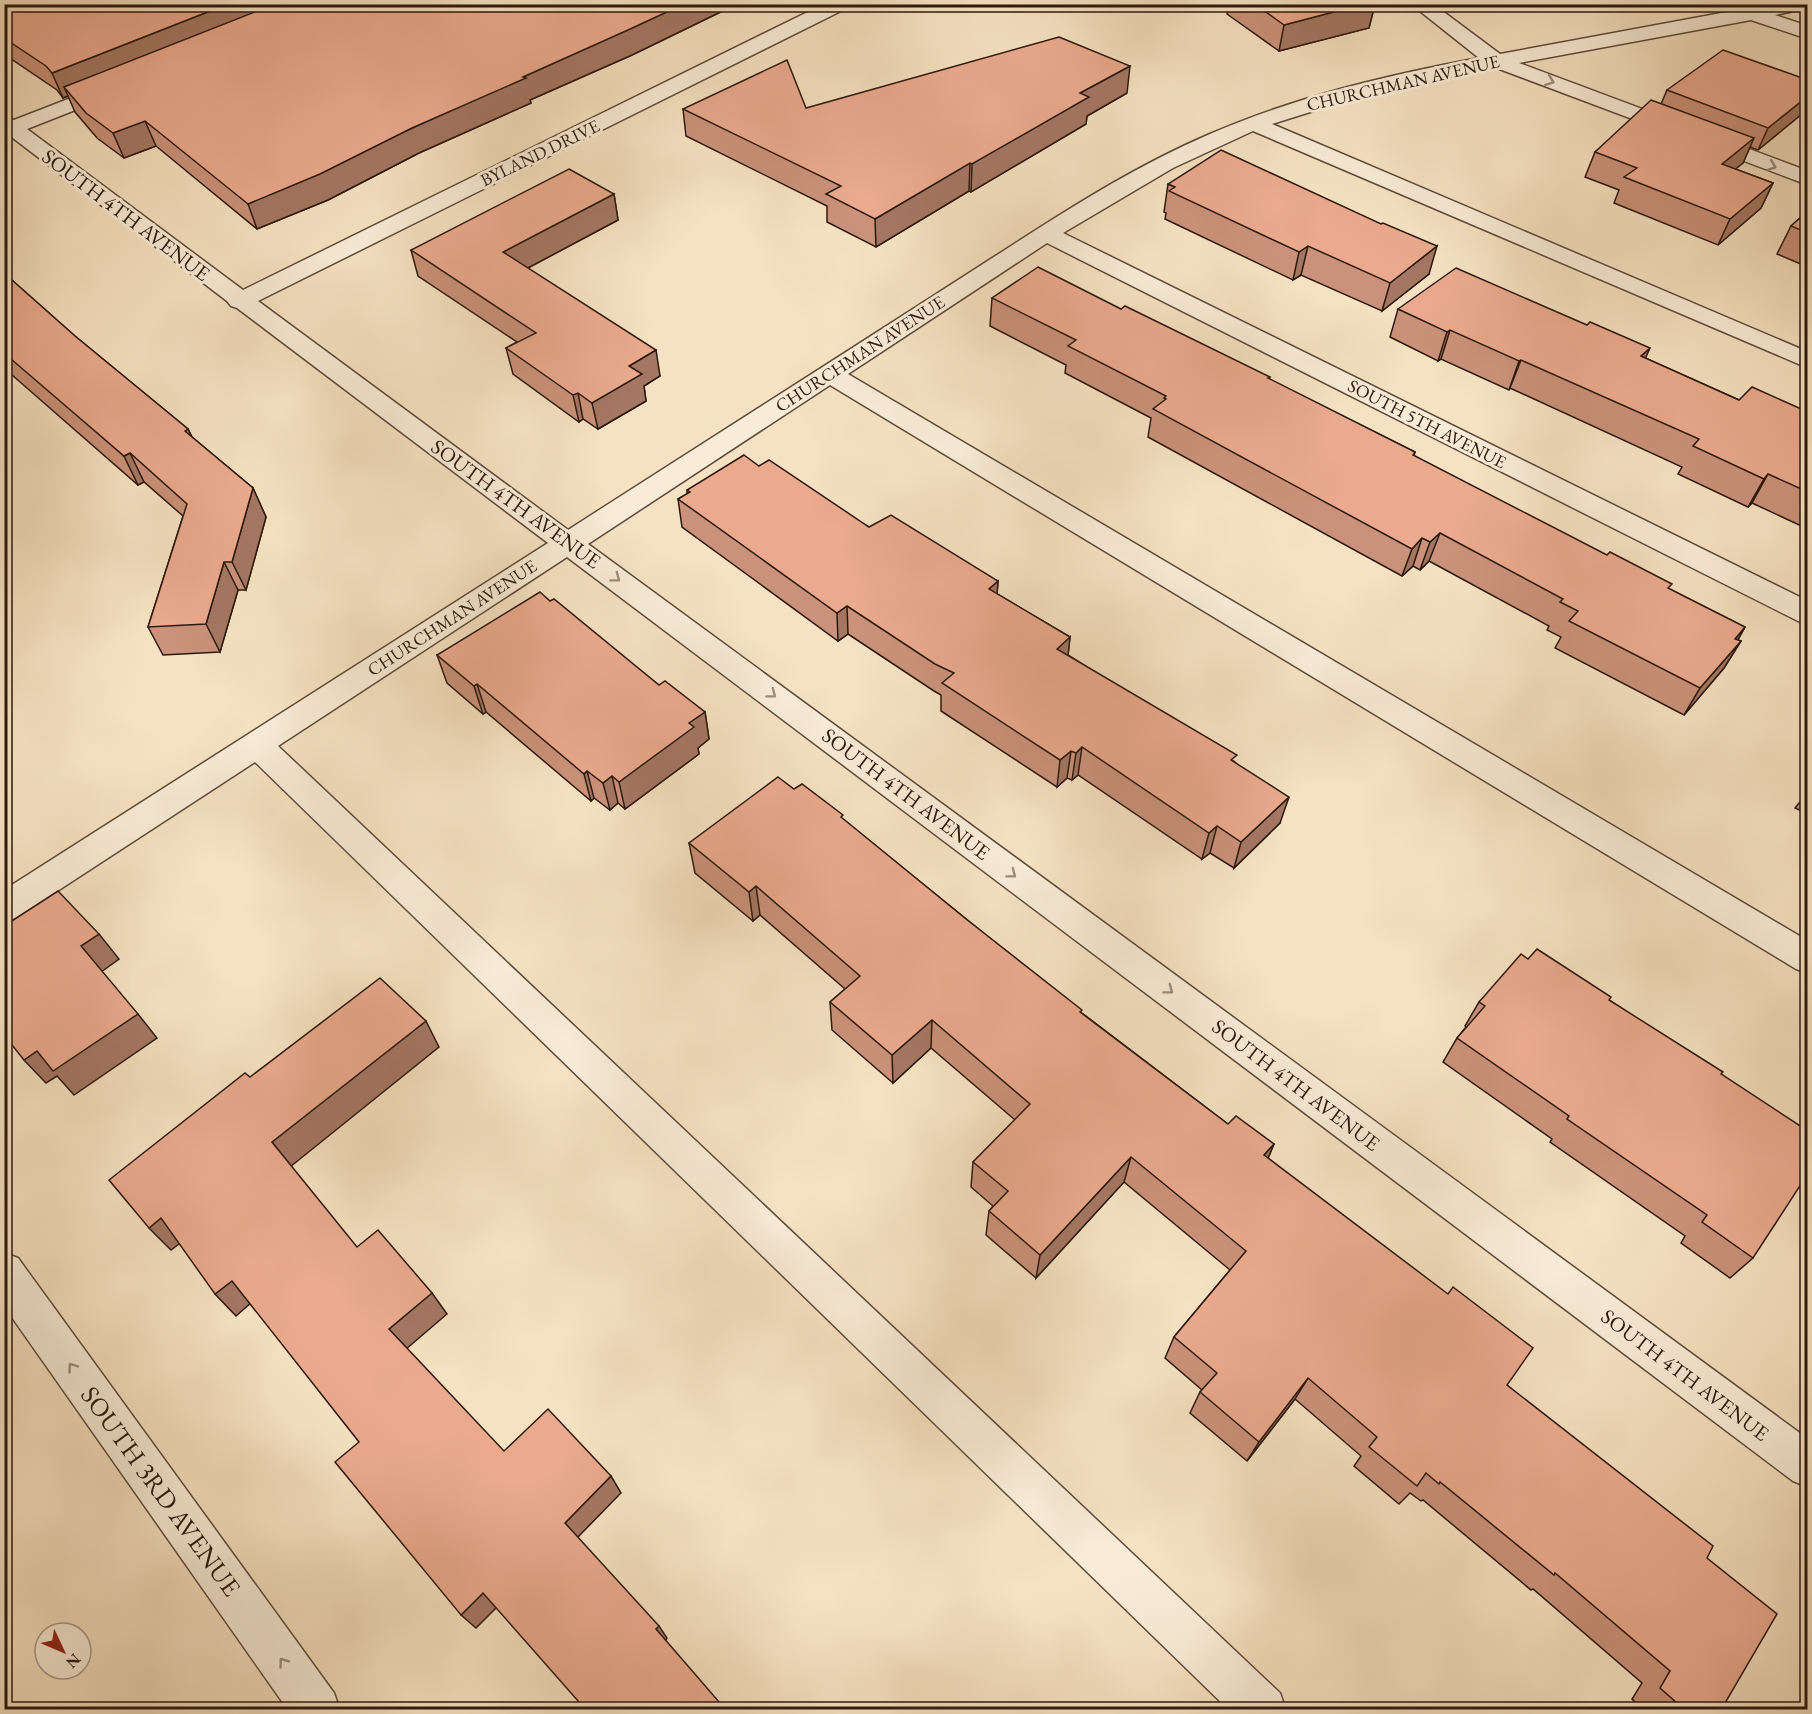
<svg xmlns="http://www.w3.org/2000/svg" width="1812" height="1714" font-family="'EB Garamond',serif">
	<rect width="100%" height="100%" fill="#f6e2c2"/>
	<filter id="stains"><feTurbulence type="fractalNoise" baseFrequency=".00333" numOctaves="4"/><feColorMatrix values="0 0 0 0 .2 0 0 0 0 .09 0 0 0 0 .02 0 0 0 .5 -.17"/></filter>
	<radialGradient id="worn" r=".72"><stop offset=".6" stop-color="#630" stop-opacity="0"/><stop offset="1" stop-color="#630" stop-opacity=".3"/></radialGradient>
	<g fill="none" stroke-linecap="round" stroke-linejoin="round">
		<!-- minor casing -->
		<g stroke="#5e4b3c" stroke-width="3">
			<g id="minor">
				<path d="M824,4H849L847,8L258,301L568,530C692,450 817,371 941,291C1028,236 1114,175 1210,134C1295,97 1388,75 1479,58L1411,4H1433L1500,54L1770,4H1808V8L1775,15L1808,26V39L1751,20L1519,63L1808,171V185L1494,67L1358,97L1272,124L1808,352V368L1253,131L1173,168L1063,233L1808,601V624L1798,621L1047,243L848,374L1808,941V973L1796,969L830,385L588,544L1808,1439V1487L1793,1481L567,557L278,746L1280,1693L1286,1710H1229L255,762L16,918L4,922V890L548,543L237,308L231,306L227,301L5,132L4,116L14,120L107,84H121L124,88L121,92L27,129L243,290Z"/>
				<path d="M4,1253L18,1258L334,1693L340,1710H288L4,1306Z"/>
			</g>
		</g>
		<!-- minor -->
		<use href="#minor" fill="#f9ecd7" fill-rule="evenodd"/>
	</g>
	<!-- wall -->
	<g fill="#ca927a" stroke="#2b190f" stroke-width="1.5">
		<path d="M4,4L46,8L57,4H737L632,55L530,100L531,103L419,153L328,200L257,229L156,146L124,158L97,138L75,112L68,96L63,98L57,90L4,54Z"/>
		<path d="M1229,4H1375L1369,28L1279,51L1227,14Z"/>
		<path d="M1808,80V109L1758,150L1750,147L1743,163L1735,169L1773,183L1761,208L1718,245L1614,203L1619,190L1585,177L1595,152L1661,104L1667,90Z"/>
		<path d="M1127,93L1087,116L1086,124L971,192L969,191L876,247L827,222V206L686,136L683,109L806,108Z"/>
		<path d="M1168,184L1429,274L1382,311L1301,275L1293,280L1165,219L1166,213L1164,212Z"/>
		<path d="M614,194L618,220L528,268L660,376L644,386L646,401L598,429L583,419L579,422L513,374L506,348L517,342L418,276L411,250Z"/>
		<path d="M1808,211V267L1777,254L1791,226Z"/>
		<path d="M4,273L75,336L188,429L192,437L253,488L266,517L246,590H238L220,652L163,655L148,627L183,516L144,482L138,485L4,368Z"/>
		<path d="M992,298L1121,309L1269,379L1415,452L1414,456L1669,589L1745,627L1738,640L1741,641L1724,668L1684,715L1555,648L1561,637L1547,630L1549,626L1429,561L1420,570L1413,566L1402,576L1148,437L1151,418L1065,373L1066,365L990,326Z"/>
		<path d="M1398,309L1645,358L1739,400L1808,412V529L1752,503L1748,507L1678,474L1682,467L1510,388L1509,390L1441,359L1438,361L1390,337Z"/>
		<path d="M759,466L869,527L998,581L997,594L1070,637L1068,655L1235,762L1280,823L1234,868L1210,853L1202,859L1078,775L1072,780L1067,778L1057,787L941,711V695L934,691L848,634L838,641L682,527L678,499L687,494V490Z"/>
		<path d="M550,601L659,685L705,712L709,739L698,748L699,754L625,809L618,803L610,810L594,798L591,801L486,712L483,714L447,683L437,655Z"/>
		<path d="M794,789L843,819L1082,1013L1228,1124L1274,1144L1268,1158L1507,1385L1707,1558L1721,1710H1644L1632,1699L1642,1683L1533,1589L1531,1590L1423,1500L1421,1501L1410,1493L1399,1504L1354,1466L1361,1456L1295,1399L1247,1461L1190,1413L1200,1392L1202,1390L1165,1358L1174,1337L1230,1270L1124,1182L1036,1278L986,1235L989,1211L993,1206L971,1187L973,1162L1015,1120L931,1048L893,1083L832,1030L830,1002L845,989L760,915L753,921L695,873L689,843Z"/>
		<path d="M1808,792V814L1795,808Z"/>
		<path d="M1528,959L1609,1000L1721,1074L1753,1258L1730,1278L1681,1243L1685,1236L1550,1142L1552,1139L1443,1062L1457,1038L1466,1027L1465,1026L1479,1002Z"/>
	</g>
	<!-- shaded-wall -->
	<g fill="#a47763" stroke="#2b190f" stroke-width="1.5">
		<path d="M228,4H296L64,87L68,96L63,98L52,73Z"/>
		<path d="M684,4H737L632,55L530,100L531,103L419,153L328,200L257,229L248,204L523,77Z"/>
		<path d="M1364,4H1375L1369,28L1279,51L1284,25Z"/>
		<path d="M1130,66L1127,93L1087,116L1086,124L971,192L972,164L1080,93Z"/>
		<path d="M1808,96V109L1758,150L1768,128Z"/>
		<path d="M145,121L156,146L124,158L113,133Z"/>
		<path d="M1754,138L1743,163L1711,189L1722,164Z"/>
		<path d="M970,163L969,191L876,247L875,219Z"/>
		<path d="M1773,183L1761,208L1718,245L1730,219Z"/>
		<path d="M614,194L618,220L509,278L503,252Z"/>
		<path d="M1308,246L1301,275L1293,280L1299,252Z"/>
		<path d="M1437,246L1429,274L1382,311L1390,283Z"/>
		<path d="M1450,330L1441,359L1438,361L1447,332Z"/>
		<path d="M1650,348L1637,377L1641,356Z"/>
		<path d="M656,350L660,376L644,386L646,401L598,429L592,403L629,366Z"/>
		<path d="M1521,360L1510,388L1509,390L1519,361Z"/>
		<path d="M578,393L583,419L579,422L573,395Z"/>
		<path d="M188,429L202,457L185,431Z"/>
		<path d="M130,453L144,482L138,485L124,456Z"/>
		<path d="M1768,474L1752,503L1748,507L1764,479Z"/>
		<path d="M253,488L266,517L246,590L232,562Z"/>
		<path d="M1440,533L1429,561L1420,570L1430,542Z"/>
		<path d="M1422,538L1413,566L1402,576L1412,549Z"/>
		<path d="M224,562L238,590L220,652L206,624Z"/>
		<path d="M998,581L996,610L989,589Z"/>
		<path d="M847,606L848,634L838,641L837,613Z"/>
		<path d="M1745,627L1729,655L1735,639Z"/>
		<path d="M1070,637L1067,665L1057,649Z"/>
		<path d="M1741,641L1724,668L1684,715L1700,688Z"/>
		<path d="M477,684L486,712L483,714L474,686Z"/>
		<path d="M705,712L709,739L698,748L699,754L625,809L619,782L689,723Z"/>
		<path d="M1082,747L1078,775L1072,780L1076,753Z"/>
		<path d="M1071,751L1067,778L1057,787L1060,760Z"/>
		<path d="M587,771L594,798L591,801L584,774Z"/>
		<path d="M612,776L618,803L610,810L603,783Z"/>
		<path d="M1289,797L1280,823L1234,868L1241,842Z"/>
		<path d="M1217,826L1210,853L1202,859L1209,833Z"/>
		<path d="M756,886L760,915L753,921L749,892Z"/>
		<path d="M99,934L119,959L101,972L81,946Z"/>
		<path d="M138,1014L157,1038L74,1095L57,1076L46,1083L24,1060L37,1051Z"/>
		<path d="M932,1020L931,1048L893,1083L892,1055Z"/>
		<path d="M426,1021L439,1047L290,1167L272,1142Z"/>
		<path d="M1274,1144L1263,1170L1264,1155Z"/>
		<path d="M1131,1157L1124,1182L1036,1278L1040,1255Z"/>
		<path d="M161,1218L183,1241L171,1250L149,1228Z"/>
		<path d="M232,1281L252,1302L236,1316L215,1294Z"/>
		<path d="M432,1293L447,1314L405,1350L389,1329Z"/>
		<path d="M1308,1378L1295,1399L1247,1461L1259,1442Z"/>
		<path d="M611,1476L621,1493L576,1539L565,1523Z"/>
		<path d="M483,1593L497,1607L476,1628L461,1615Z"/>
		<path d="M659,1626L667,1638L665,1642L656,1629Z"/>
	</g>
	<!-- building -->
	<g fill="#ebaa8e" stroke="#2b190f" stroke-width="1.5">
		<path d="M4,4H43L46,8L57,4H228L52,73L46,66L4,38Z"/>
		<path d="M275,4H684L628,30L523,77L526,78L412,128L320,174L248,204L145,121L113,133L86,113L64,87Z"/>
		<path d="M1255,4H1364L1284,25Z"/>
		<path d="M1059,37L1130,66L1080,93L1089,97L972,164L970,163L875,219L826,194L841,186L683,109L787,60L806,108Z"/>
		<path d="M1723,50L1808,80V96L1768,128L1667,90Z"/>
		<path d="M1651,100L1754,138L1722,164L1773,183L1730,219L1624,177L1637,168L1595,152Z"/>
		<path d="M1221,150L1381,224L1383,223L1437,246L1390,283L1308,246L1299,252L1169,191L1175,187L1168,184Z"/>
		<path d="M569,169L614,194L503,252L656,350L629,366L642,374L592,403L578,393L573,395L506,348L536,333L411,250Z"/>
		<path d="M1808,211V233L1791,226Z"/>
		<path d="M1038,267L1121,309L1125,306L1270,377L1268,378L1415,452L1413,455L1607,555L1610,552L1672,584L1668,588L1745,627L1735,639L1741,641L1700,688L1569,621L1578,611L1560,602L1563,599L1440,533L1430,542L1422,538L1412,549L1153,409L1166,399L1164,398L1166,396L1068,346L1076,340L992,298Z"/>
		<path d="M1456,268L1587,325L1590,322L1650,348L1641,356L1739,400L1752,387L1808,412V492L1768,474L1764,479L1693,446L1699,439L1521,360L1519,361L1450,330L1447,332L1398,309Z"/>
		<path d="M4,273L75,336L188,429L185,431L253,488L232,562H224L206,624L148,627L187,504L130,453L124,456L4,353Z"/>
		<path d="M744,455L759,466L769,460L869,527L891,515L998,581L989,589L1070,637L1057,649L1237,755L1231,760L1289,797L1241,842L1217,826L1209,833L1082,747L1076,753L1071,751L1060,760L942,683L954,673L935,664L847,606L837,613L678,499L690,492L687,490Z"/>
		<path d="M540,592L550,601L554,599L659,685L665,681L705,712L689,723L694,727L619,782L612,776L603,783L587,771L584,774L477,684L474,686L437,655Z"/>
		<path d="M778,777L794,789L802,784L843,815L841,817L966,919L1082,1010L1080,1012L1228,1124L1236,1116L1274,1144L1264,1155L1448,1294L1453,1287L1533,1348L1507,1385L1713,1546L1707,1558L1777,1614L1721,1710H1685L1660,1688L1670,1671L1555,1573L1554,1575L1440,1482L1439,1484L1426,1473L1417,1486L1369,1447L1377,1437L1308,1378L1259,1442L1200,1392L1217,1373L1174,1337L1246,1251L1131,1157L1040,1255L989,1211L1008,1191L973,1162L1030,1104L932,1020L892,1055L830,1002L860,976L756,886L749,892L689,843Z"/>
		<path d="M58,891L99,934L81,946L138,1014L53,1071L37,1051L24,1060L4,1035V926Z"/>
		<path d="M1537,949L1611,997L1609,1000L1723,1072L1721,1074L1808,1131V1165L1803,1172L1807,1175L1753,1258L1702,1222L1707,1215L1567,1119L1569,1116L1457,1038L1485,1006L1479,1002L1521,954L1528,959Z"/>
		<path d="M380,978L426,1021L272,1142L357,1247L378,1230L432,1293L389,1329L504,1451L548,1409L611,1476L565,1523L659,1626L656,1629L726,1710H586L483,1593L461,1615L335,1462L359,1442L232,1281L215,1294L161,1218L149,1228L109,1180L245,1073L250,1077Z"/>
	</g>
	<!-- one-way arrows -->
	<defs><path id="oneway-chevron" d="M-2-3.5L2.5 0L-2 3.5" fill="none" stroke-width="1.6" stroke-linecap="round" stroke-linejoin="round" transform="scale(1.5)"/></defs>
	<g stroke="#9c8d7d">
		<use href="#oneway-chevron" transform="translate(1550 81) rotate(21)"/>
		<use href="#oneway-chevron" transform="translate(1772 166) rotate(21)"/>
		<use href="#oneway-chevron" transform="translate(616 578) rotate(37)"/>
		<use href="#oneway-chevron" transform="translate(772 694) rotate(37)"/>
		<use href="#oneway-chevron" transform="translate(1012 874) rotate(37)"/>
		<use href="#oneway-chevron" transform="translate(1169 990) rotate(37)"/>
		<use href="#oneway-chevron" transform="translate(72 1367) rotate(-126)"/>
		<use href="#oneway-chevron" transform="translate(283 1662) rotate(-126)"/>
	</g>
	<g text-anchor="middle" stroke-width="6" stroke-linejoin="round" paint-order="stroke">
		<!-- far-street labels -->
		<g font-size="18" fill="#2b190f" stroke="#f9ecd7">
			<text transform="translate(1403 83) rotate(-13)" y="6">CHURCHMAN AVENUE</text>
			<text transform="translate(540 153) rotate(-26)" y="6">BYLAND DRIVE</text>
			<text transform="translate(860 354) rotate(-33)" y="6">CHURCHMAN AVENUE</text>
			<text transform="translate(1427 424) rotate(27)" y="6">SOUTH 5TH AVENUE</text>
			<text transform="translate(452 618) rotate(-33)" y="6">CHURCHMAN AVENUE</text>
		</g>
		<!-- street labels -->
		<g font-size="21" fill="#2b190f" stroke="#f9ecd7">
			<text transform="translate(126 215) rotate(37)" y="7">SOUTH 4TH AVENUE</text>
			<text transform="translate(516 504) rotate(36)" y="7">SOUTH 4TH AVENUE</text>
			<text transform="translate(906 794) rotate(37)" y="7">SOUTH 4TH AVENUE</text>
			<text transform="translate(1296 1085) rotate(37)" y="7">SOUTH 4TH AVENUE</text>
			<text transform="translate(1685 1375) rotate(37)" y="7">SOUTH 4TH AVENUE</text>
		</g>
		<!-- near-street labels -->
		<g font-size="26" fill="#2b190f" stroke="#f9ecd7">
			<text transform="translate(161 1491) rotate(54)" y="9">SOUTH 3RD AVENUE</text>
		</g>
	</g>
	<!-- margin -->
	<rect width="1812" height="1714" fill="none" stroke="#f6e2c2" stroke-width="24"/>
	<rect x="6" y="6" width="1800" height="1702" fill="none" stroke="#2b190f" stroke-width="3"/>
	<rect x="12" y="12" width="1788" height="1690" fill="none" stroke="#2b190f" stroke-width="1.5"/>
	<!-- north arrow -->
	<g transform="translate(63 1651) rotate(134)"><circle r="28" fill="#f9ecd7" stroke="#a79887" stroke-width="1.5"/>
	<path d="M0-4.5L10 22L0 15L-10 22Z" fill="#8f2418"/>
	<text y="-9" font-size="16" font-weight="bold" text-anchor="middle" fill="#2b190f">N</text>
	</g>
	<rect width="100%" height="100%" filter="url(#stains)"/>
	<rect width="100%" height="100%" fill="url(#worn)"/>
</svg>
